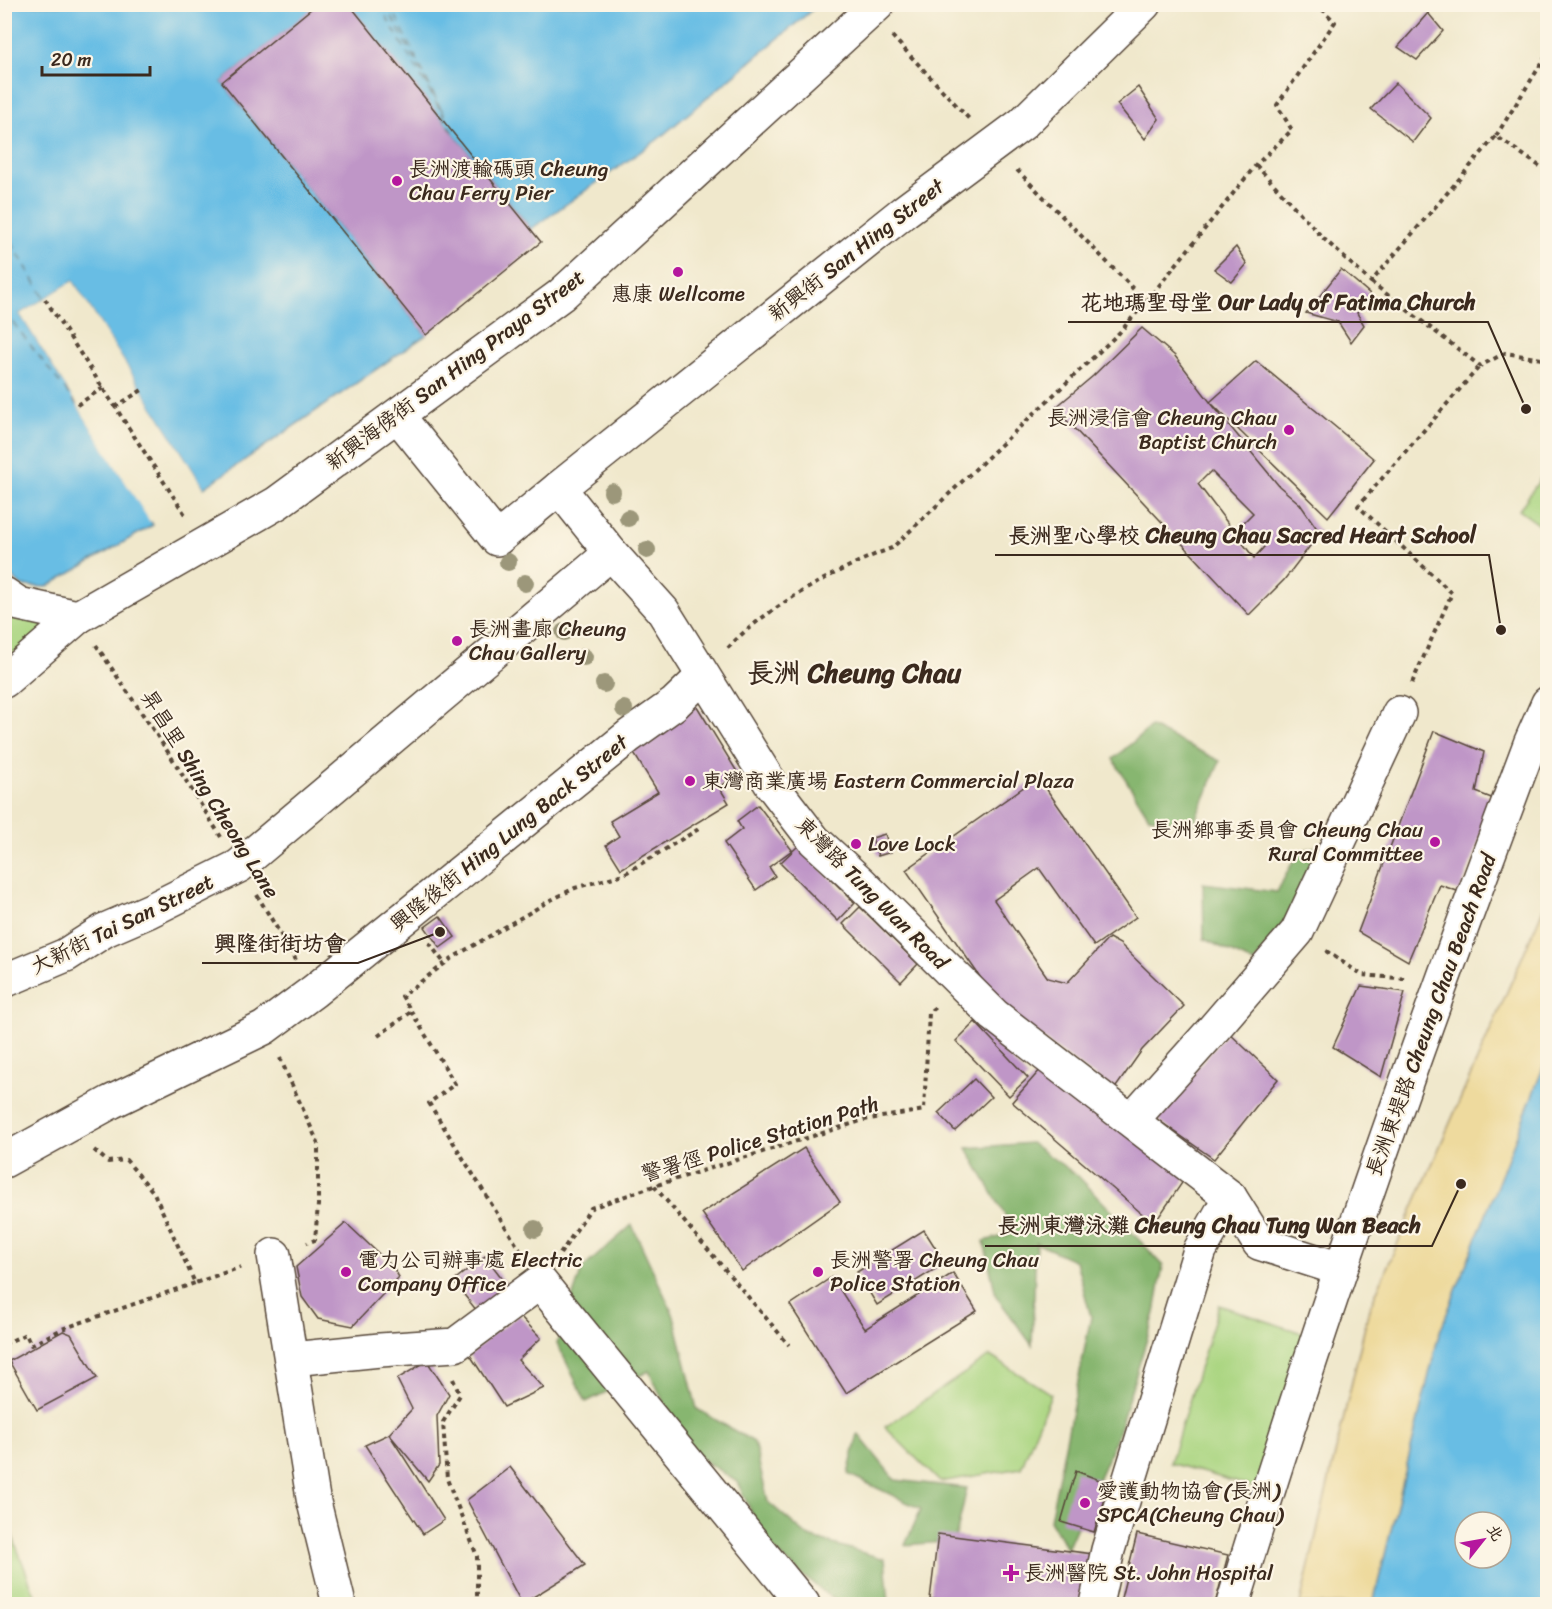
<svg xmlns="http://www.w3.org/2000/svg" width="1552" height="1609" font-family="Sriracha,'LXGW WenKai TC',sans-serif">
	<rect width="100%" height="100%" fill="#fcf5e5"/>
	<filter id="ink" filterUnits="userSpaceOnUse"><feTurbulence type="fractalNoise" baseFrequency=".0167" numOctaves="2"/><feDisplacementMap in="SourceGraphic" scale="12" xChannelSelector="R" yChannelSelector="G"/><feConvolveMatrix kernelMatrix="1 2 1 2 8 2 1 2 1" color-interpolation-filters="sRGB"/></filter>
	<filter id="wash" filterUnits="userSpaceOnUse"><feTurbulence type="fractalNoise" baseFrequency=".008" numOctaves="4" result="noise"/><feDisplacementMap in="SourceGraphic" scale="24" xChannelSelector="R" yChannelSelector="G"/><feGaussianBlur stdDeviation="1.35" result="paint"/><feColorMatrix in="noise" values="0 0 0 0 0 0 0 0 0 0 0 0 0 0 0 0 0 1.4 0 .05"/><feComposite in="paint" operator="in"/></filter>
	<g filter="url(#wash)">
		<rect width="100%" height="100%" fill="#f0e8cc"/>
		<!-- green -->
		<g fill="#aad581" stroke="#728050" stroke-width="1.5">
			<path d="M1547,469V530L1519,510Z"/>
			<path d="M4,609L46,625L45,635L5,658Z"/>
			<path d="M1219,1305L1305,1334L1257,1488L1170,1463Z"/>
			<path d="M990,1356L1051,1394L1021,1468L940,1482L885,1427Z"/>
			<path d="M7,1522L38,1603L34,1604H5L4,1523Z"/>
		</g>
		<!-- forest -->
		<g fill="#87b66f" stroke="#617046" stroke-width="1.5">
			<path d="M1151,727L1220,761L1193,825L1149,817L1113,759Z"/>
			<path d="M1320,846L1292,912L1254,963L1204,939L1203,883L1277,892L1298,852Z"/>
			<path d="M1031,1143L1078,1176L1163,1265L1155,1313L1116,1439L1067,1549L1050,1520L1091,1317L1076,1261L1036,1243L1032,1345L996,1296L984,1241L1015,1233L967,1148Z"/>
			<path d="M632,1225L674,1316L697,1409L754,1442L768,1502L809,1537L885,1559L889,1604H849L836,1601L802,1575L766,1542L737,1482L687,1449L649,1371L586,1402L557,1343L582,1269Z"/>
			<path d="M858,1434L895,1480L967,1488L955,1541L905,1545L921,1509L848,1474Z"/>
		</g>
		<!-- sand -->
		<path fill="#eeda9e" stroke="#94825e" stroke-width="1.5" d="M1547,900V1058L1439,1334L1373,1604H1300L1369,1309Z"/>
		<!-- water -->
		<g fill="#67bde4" stroke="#517481" stroke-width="1.5" fill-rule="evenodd">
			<path d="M5,5H317L222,82L426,335L204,488L73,281L20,314L153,525L47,587L22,586L5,571Z"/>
			<path d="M349,5H818L657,140L531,229Z"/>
			<path d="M1547,1058V1604H1373L1439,1334ZM1465,1522H1501V1558H1465Z"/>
		</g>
		<!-- pier -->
		<path fill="#f0e8cc" d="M73,281L204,488L201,489L72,285L24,315L153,520L150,522L20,314Z"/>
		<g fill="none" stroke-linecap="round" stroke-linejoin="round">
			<!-- ferry -->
			<g stroke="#485659" stroke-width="1.5" stroke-dasharray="8 6" stroke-linecap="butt">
				<path d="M379,4L454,134"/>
				<path d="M385,4L441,109"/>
				<path d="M390,4L437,101"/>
				<path d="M441,108L447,119"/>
				<path d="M4,230L45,299"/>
				<path d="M4,311L77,405"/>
			</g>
		</g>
		<g id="blocks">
			<!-- building -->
			<g fill="#bf96c7" fill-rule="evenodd">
				<path d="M317,4H349L541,242L426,335L222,82Z"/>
				<path d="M1428,13L1443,31L1417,60L1398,47Z"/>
				<path d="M1396,83L1431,118L1413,142L1371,109Z"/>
				<path d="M1138,87L1159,119L1145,139L1117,104Z"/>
				<path d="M1236,247L1247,264L1232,282L1214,269Z"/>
				<path d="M1341,269L1370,294L1357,313L1364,325L1351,342L1338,322L1306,313Z"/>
				<path d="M1142,328L1175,356L1210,402L1256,361L1374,459L1328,517L1210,402L1279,486L1300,504L1320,533L1284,580L1249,615L1055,408L1093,376ZM1211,471L1253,513L1241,525L1264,547L1254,558L1198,484Z"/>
				<path d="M695,703L739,775L719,787L729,803L621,869L606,845L619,836L610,821L658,792L628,744Z"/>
				<path d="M1434,731L1484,752L1476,792L1494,799L1460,892L1440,885L1408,961L1358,932Z"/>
				<path d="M1038,777L1136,917L1094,946L1039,868L994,900L1048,978L1067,983L1109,938L1120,944L1184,1006L1142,1050L1114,1090L1003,1010L906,870Z"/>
				<path d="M758,805L792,850L769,867L775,876L756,890L724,843L742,829L737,821Z"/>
				<path d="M885,834L891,852L878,856L872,838Z"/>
				<path d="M798,846L855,903L838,921L780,863Z"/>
				<path d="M860,907L918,964L901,982L843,924Z"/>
				<path d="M440,916L455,937L440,948L425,927Z"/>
				<path d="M1361,986L1405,992L1381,1077L1333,1047Z"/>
				<path d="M975,1022L1028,1078L1009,1096L956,1041Z"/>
				<path d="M1228,1032L1278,1079L1214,1159L1154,1117Z"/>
				<path d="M1048,1061L1186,1177L1154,1224L1012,1102Z"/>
				<path d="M974,1079L991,1097L955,1131L938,1113Z"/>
				<path d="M804,1148L840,1202L742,1271L702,1213Z"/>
				<path d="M346,1223L392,1266L399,1277L353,1326L318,1319L302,1297L296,1267Z"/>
				<path d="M924,1230L945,1263L877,1305L857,1272Z"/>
				<path d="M485,1256L508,1286L477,1311L453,1281Z"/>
				<path d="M953,1273L977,1311L846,1393L790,1305L832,1277L865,1329Z"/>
				<path d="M519,1315L541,1338L518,1360L544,1388L504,1407L470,1355L493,1334Z"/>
				<path d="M63,1331L71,1334L97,1378L37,1410L9,1361Z"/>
				<path d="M427,1361L449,1394L437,1416L439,1465L428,1481L389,1434L412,1409L397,1379Z"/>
				<path d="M389,1434L444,1520L423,1534L365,1445Z"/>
				<path d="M510,1467L585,1565L522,1604L467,1500Z"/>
				<path d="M1076,1471L1110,1484L1094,1532L1061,1522Z"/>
				<path d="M938,1534L1093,1554L1086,1604H974L930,1599Z"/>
				<path d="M1137,1534L1228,1555L1215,1604H1143L1121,1598Z"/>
			</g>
		</g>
	</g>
	<g filter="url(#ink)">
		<use href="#blocks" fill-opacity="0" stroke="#564638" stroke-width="1.5"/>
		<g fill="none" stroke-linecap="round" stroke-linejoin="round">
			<!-- street casing -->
			<g stroke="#564638" stroke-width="36">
				<g id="street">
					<path d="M398,416L497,539L559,488L611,553L663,611L771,784L814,840L861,883L994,1015L1230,1197L1259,1243L1340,1269"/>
					<path d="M559,488L905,211L1022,124L1144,4"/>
					<path d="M4,594L19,604L78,617"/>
					<path d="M4,681L78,617L277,503L561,295L878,4"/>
					<path d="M4,981L66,955L105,930L149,911L239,866L611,553"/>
					<path d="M1132,1120L1210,1033L1297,932L1399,713"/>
					<path d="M4,1161L111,1102L264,1028L314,991L629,736L674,704L703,676"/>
					<path d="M274,1255L313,1498L339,1604"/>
					<path d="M292,1359L380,1350L455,1345L540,1282L803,1604"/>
					<path d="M1096,1604L1108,1550L1200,1250L1230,1197"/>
					<path d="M1233,1604C1321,1314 1423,1029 1530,744L1548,703"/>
				</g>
			</g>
			<!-- path -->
			<g stroke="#564638" stroke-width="4" stroke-dasharray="4.5 4.5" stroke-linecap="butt">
				<path d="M892,36L971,121"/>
				<path d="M1496,136L1548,53"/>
				<path d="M1256,165L1323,238L1371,282L1496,136L1548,172"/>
				<path d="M1017,170L1146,302"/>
				<path d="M1371,282L1480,366L1505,353L1548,360"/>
				<path d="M45,299L186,516"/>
				<path d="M77,405L103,388"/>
				<path d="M115,407L142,390"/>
				<path d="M96,645L170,755L221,837"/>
				<path d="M728,648C763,609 842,566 892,548L1119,333L1146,302L1256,165L1292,130L1277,105L1335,22L1317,4"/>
				<path d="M1412,683L1452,593L1358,506L1480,366"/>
				<path d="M257,895L296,960"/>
				<path d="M429,943L445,964"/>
				<path d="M1326,951L1362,975L1408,979"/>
				<path d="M378,1036L411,1012"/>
				<path d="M280,1058L318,1143V1205L315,1240L307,1243"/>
				<path d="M94,1150L108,1162L126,1160L154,1193L195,1283L241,1267"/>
				<path d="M654,1186L789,1345"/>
				<path d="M521,1252L429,1103L455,1084L402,996L452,958L551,900L575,888L624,874L702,827"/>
				<path d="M560,1254L591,1208L654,1186L864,1120L924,1110L929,1012L937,1006"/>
				<path d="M4,1344L26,1334L31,1345L62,1329L195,1283"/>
				<path d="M453,1379L460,1395L443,1422L447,1479L477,1556V1604"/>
			</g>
			<!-- street -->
			<use href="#street" stroke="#fff" stroke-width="33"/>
		</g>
		<!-- trees -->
		<g fill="#9c977a">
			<circle cx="612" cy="492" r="9"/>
			<circle cx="628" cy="518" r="9"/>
			<circle cx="647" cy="550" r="9"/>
			<circle cx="508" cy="562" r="9"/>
			<circle cx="525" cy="583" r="9"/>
			<circle cx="564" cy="632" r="9"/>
			<circle cx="584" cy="657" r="9"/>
			<circle cx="604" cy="684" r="9"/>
			<circle cx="624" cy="709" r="9"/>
			<circle cx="535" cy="1229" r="9"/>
		</g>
	</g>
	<!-- markers -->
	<g fill="#b5179e" stroke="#fcf5e5" stroke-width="2">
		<circle cx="397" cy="181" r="6"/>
		<circle cx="678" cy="272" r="6"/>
		<circle cx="1289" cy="430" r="6"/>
		<circle cx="457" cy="641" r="6"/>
		<circle cx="690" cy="781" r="6"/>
		<circle cx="1435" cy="842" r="6"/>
		<circle cx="856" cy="844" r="6"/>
		<circle cx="346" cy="1272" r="6"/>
		<circle cx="818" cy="1272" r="6"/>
		<circle cx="1085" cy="1503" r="6"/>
		<path d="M1008 1564h6v6h6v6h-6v6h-6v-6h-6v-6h6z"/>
	</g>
	<g text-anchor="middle" stroke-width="4.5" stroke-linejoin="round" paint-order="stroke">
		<!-- poi labels -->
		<g font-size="21" fill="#3b2a1e" stroke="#fcf5e5" text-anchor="start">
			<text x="409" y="176">長洲渡輸碼頭 Cheung<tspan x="409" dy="24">Chau Ferry Pier</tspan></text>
			<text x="678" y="301" text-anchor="middle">惠康 Wellcome</text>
			<text x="1277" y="425" text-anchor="end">長洲浸信會 Cheung Chau<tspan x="1277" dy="24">Baptist Church</tspan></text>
			<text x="469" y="636">長洲畫廊 Cheung<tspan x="469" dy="24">Chau Gallery</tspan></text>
			<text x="702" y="788">東灣商業廣場 Eastern Commercial Plaza</text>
			<text x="1423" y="837" text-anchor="end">長洲鄉事委員會 Cheung Chau<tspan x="1423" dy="24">Rural Committee</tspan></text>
			<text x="868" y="851">Love Lock</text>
			<text x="358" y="1267">電力公司辦事處 Electric<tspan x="358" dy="24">Company Office</tspan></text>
			<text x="830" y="1267">長洲警署 Cheung Chau<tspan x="830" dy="24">Police Station</tspan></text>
			<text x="1097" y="1498">愛護動物協會(長洲)<tspan x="1097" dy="24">SPCA(Cheung Chau)</tspan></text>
			<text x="1024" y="1580">長洲醫院 St. John Hospital</text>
		</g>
		<!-- street labels -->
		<g font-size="21" fill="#3b2a1e" stroke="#fcf5e5">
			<text transform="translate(856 250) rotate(-38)" y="7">新興街 San Hing Street</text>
			<text transform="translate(455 370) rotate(-37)" y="7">新興海傍街 San Hing Praya Street</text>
			<text transform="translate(210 794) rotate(58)" y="7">昇昌里 Shing Cheong Lane</text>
			<text transform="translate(509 833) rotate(-39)" y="7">興隆後街 Hing Lung Back Street</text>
			<text transform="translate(872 893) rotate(45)" y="7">東灣路 Tung Wan Road</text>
			<text transform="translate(122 924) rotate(-26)" y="7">大新街 Tai San Street</text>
			<text transform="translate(1431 1015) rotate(-70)" y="7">長洲東堤路 Cheung Chau Beach Road</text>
			<text transform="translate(760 1139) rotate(-17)" y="7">警署徑 Police Station Path</text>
		</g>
		<!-- district labels -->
		<g font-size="27" font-weight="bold" fill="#3b2a1e" stroke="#fcf5e5">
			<text x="854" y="682">長洲 Cheung Chau</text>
		</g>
	</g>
	<!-- callouts -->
	<path fill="none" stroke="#3b2a1e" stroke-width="2" d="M1526 409L1488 322H1068M1501 630L1489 555H995M440 932L358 963H202M1461 1184L1432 1246H985"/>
	<g fill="#3b2a1e" stroke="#fcf5e5" stroke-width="2">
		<circle cx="1526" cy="409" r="6"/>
		<circle cx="1501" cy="630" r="6"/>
		<circle cx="440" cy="932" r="6"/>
		<circle cx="1461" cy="1184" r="6"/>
	</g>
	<g font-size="22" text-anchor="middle" font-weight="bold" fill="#3b2a1e" stroke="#fcf5e5" stroke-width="4.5" stroke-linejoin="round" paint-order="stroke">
		<text x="1278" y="310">花地瑪聖母堂 Our Lady of Fatima Church</text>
		<text x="1242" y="543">長洲聖心學校 Cheung Chau Sacred Heart School</text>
		<text x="280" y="951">興隆街街坊會</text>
		<text x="1209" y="1233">長洲東灣泳灘 Cheung Chau Tung Wan Beach</text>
	</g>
	<!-- margin -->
	<rect width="1552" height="1609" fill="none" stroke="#fcf5e5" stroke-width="24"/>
	<!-- north arrow -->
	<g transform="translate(1483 1540) rotate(59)"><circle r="28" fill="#fcf5e5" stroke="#afa495" stroke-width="1.5"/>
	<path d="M0-4.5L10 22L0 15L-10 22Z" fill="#b5179e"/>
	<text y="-9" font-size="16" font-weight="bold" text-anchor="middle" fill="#3b2a1e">北</text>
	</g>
	<!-- scale -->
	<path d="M42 66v9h108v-9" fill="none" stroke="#3b2a1e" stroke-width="3"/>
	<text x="51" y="66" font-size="18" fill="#3b2a1e" stroke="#fcf5e5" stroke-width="4.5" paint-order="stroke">20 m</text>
</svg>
